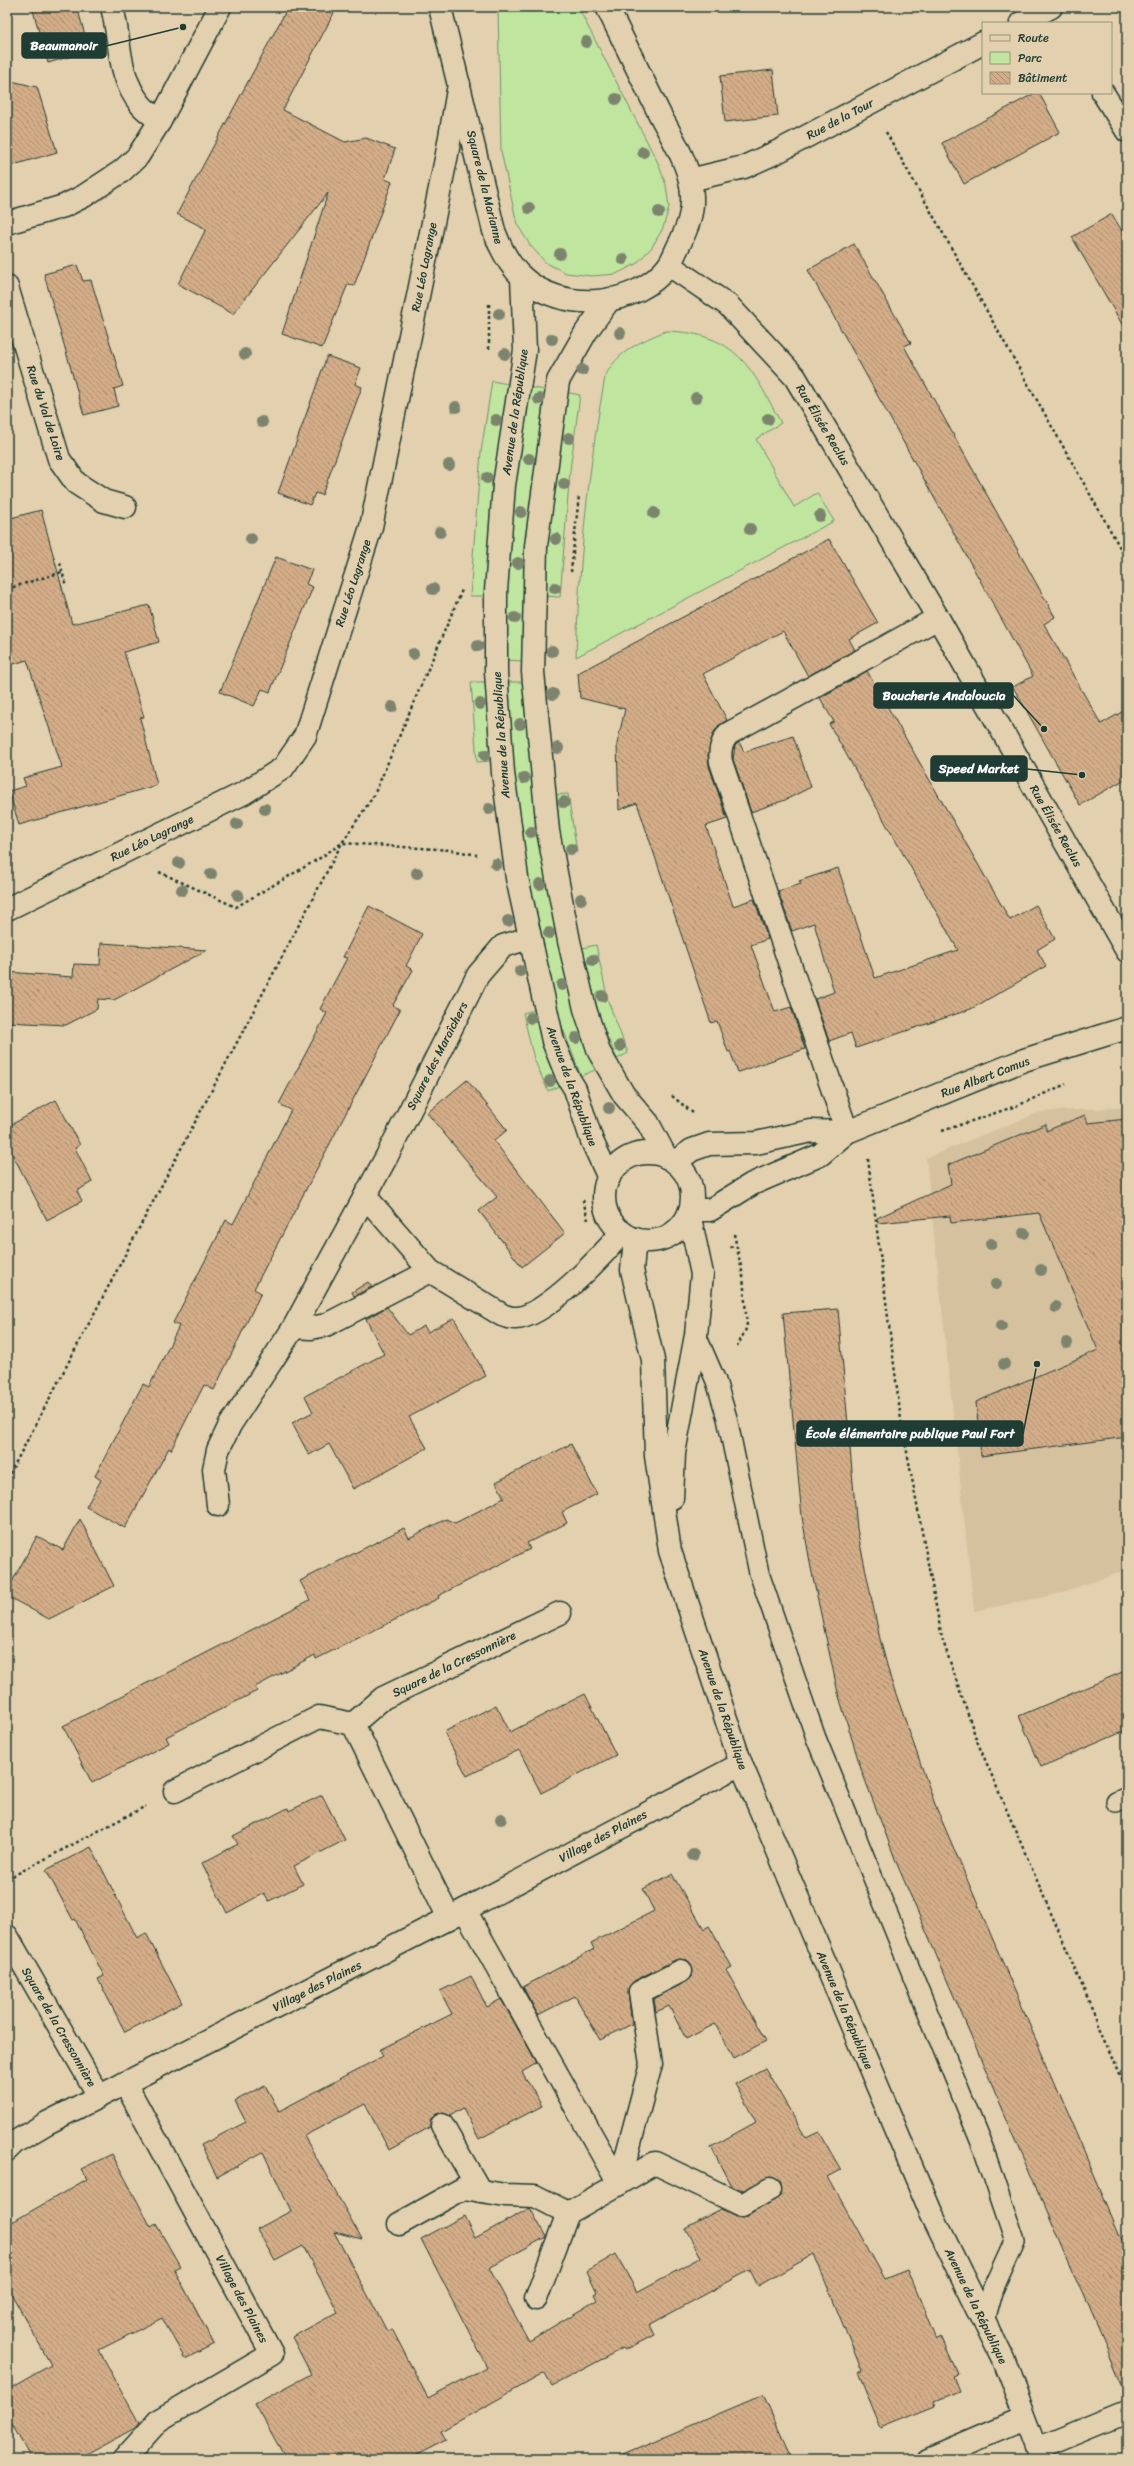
<svg xmlns="http://www.w3.org/2000/svg" width="1134" height="2466" font-family="Sriracha,sans-serif">
	<defs>
		<pattern id="building-back-hatch" width="6" height="6" patternUnits="userSpaceOnUse"><rect width="6" height="6" fill="#d4ad88"/><path d="M-1 5l2 2M0 0l6 6M5-1l2 2" fill="none" stroke="#ab8e70"/></pattern>
	</defs>
	<rect width="100%" height="100%" fill="#e3d0ae"/>
	<filter id="ink" filterUnits="userSpaceOnUse"><feTurbulence type="fractalNoise" baseFrequency=".025" numOctaves="2"/><feDisplacementMap in="SourceGraphic" scale="8" xChannelSelector="R" yChannelSelector="G"/><feConvolveMatrix kernelMatrix="1 2 1 2 8 2 1 2 1" color-interpolation-filters="sRGB"/></filter>
	<g filter="url(#ink)">
		<!-- built -->
		<path fill="#d6c19f" d="M1127,1107V1570L1054,1595L974,1611L926,1158L1040,1112Z"/>
		<!-- green -->
		<g fill="#bfe59f" stroke="#6f916a">
			<path d="M498,7H578L658,163L666,185L669,207L663,228L652,247L636,264L616,274L592,276L566,273L546,263L530,245L517,224L501,151Z"/>
			<path d="M666,331C737,333 751,367 781,423L756,439L794,507L817,493L834,521L576,657C579,563 588,470 605,377C616,352 641,341 666,331Z"/>
			<path d="M492,381L508,384L492,491L485,596H470L481,452Z"/>
			<path d="M528,387L545,390C533,481 521,570 523,661L505,660C504,568 515,478 528,387Z"/>
			<path d="M565,392L580,395L570,470L560,597L544,596L545,548Z"/>
			<path d="M471,682H486L491,761L477,762Z"/>
			<path d="M507,682H524L532,774L597,1069L581,1076L557,1013L530,887L517,814Z"/>
			<path d="M568,794L577,852L563,855L553,795Z"/>
			<path d="M596,945L608,1001L628,1053L617,1059L601,1022L582,948Z"/>
			<path d="M535,1010L546,1055L562,1085L548,1091L534,1059L523,1013Z"/>
		</g>
		<!-- building -->
		<g fill="url(#building-back-hatch)" stroke="#1f3d34">
			<path d="M32,7H77L85,35L77,37L82,53L48,63Z"/>
			<path d="M288,7H337L283,110L345,142L366,138L395,149L385,179L392,182L354,286L348,284L322,348L282,334L328,193L233,314L178,284L206,229L177,214Z"/>
			<path d="M773,70L778,116L725,122L720,76Z"/>
			<path d="M7,80L37,87L57,152L7,167Z"/>
			<path d="M1035,93H1039L1060,132L964,184L942,143Z"/>
			<path d="M1112,214L1127,240V333L1072,237Z"/>
			<path d="M854,244L911,343L904,346L1055,617L1044,624L1101,724L1127,709V778L1080,805L1013,687L1033,676L808,270Z"/>
			<path d="M77,265L83,281L91,280L123,386L114,389L118,406L84,415L44,274Z"/>
			<path d="M327,356L361,368L355,384L362,387L322,495L315,493L310,505L278,493Z"/>
			<path d="M41,510L72,624L149,605L159,642L124,652L144,717L140,718L157,785L19,825L9,791L26,786L23,778L62,767L27,660L7,666V519Z"/>
			<path d="M829,539L878,623L849,639L855,650L808,676L783,631L703,674L727,720L718,726L713,734L708,755L709,766L727,819L706,826L733,906L754,899L768,939L751,945L775,1012L791,1007L805,1049L738,1072L730,1051L728,1052L717,1021L711,1023L637,803L619,810L617,744L625,709L580,698L578,673Z"/>
			<path d="M276,557L312,570L306,584L313,587L270,692L262,689L254,706L220,692Z"/>
			<path d="M867,671L1010,920L1036,905L1055,939L1037,950L1046,966L971,1009L856,1048L851,1033L829,1041L815,999L834,992L814,923L792,931L778,891L801,884L799,881L838,868L875,978L958,950L829,724L834,722L820,698Z"/>
			<path d="M793,736L811,787L785,800L751,812L733,759L735,746L739,742L744,752Z"/>
			<path d="M369,906L422,934L406,966L413,970L393,1005L400,1010L258,1281L254,1289L261,1293L214,1390L204,1385L171,1450L169,1448L125,1528L86,1507L101,1480L95,1476L143,1384L149,1387L179,1326L173,1323L226,1220L233,1224L291,1110L279,1104L327,1013L320,1009L347,958L343,957Z"/>
			<path d="M101,943L207,950L114,1000L98,999L97,1009L66,1025L7,1022V972L73,977L74,964L100,965Z"/>
			<path d="M467,1080L507,1130L494,1141L565,1233L522,1267L479,1211L497,1197L427,1113Z"/>
			<path d="M56,1100L80,1145L75,1148L92,1182L77,1191L82,1201L47,1220L7,1144V1127Z"/>
			<path d="M1085,1115L1088,1123L1127,1119V1437L981,1456L976,1402L1098,1350L1039,1213L951,1223L950,1216L878,1223L877,1218L951,1184L948,1165L1046,1124V1131Z"/>
			<path d="M368,1282L372,1287L354,1296L352,1292Z"/>
			<path d="M387,1307L408,1335L424,1326L428,1332L454,1318L486,1376L409,1417L427,1448L353,1489L329,1444L309,1455L292,1423L313,1412L305,1396L384,1354L366,1319Z"/>
			<path d="M838,1309L857,1529L880,1639L891,1680L936,1807L1127,2252V2398L897,1864L861,1769L838,1693L811,1568L802,1517L783,1313Z"/>
			<path d="M571,1444L597,1494L562,1512L567,1523L527,1543L530,1549L438,1596L439,1598L316,1659L315,1655L255,1687L257,1691L166,1737L169,1743L92,1783L63,1726L310,1600L300,1581L404,1528L409,1538L446,1519L455,1523L504,1498L496,1482Z"/>
			<path d="M80,1519L114,1586L49,1619L7,1596V1591L37,1536L63,1550Z"/>
			<path d="M1127,1670V1730L1041,1767L1019,1716Z"/>
			<path d="M585,1694L616,1755L541,1793L519,1750L467,1776L444,1732L496,1705L510,1732Z"/>
			<path d="M322,1795L345,1840L294,1866L303,1884L269,1901L264,1893L227,1913L202,1863L238,1844L233,1836L288,1808L289,1811Z"/>
			<path d="M91,1847L137,1938L146,1933L182,2003L125,2032L98,1979L104,1976L75,1919L73,1920L46,1870Z"/>
			<path d="M672,1874L704,1929L709,1926L732,1967L726,1970L766,2041L734,2058L715,2024L686,2039L669,2006L656,2012L654,1999L692,1977V1966L687,1960H675L634,1981L629,1987L628,1993L632,2024L600,2040L575,1996L538,2015L523,1987L594,1949L591,1943L654,1911L643,1889Z"/>
			<path d="M471,1976L487,2007L501,1999L537,2063L522,2072L542,2106L479,2139L463,2108L450,2116L442,2113L436,2114L431,2119L430,2127L389,2150L365,2104L304,2136L362,2239L334,2232L387,2331L392,2329L428,2398L487,2367L421,2239L464,2216L475,2238L530,2208L546,2237L489,2268L529,2341L597,2300L594,2294L597,2292L587,2271L616,2254L637,2292L701,2257L685,2228L721,2209L737,2216H748L781,2195V2182L770,2177L742,2191L731,2186L711,2147L756,2122L735,2084L765,2068L806,2138L819,2132L841,2170L828,2177L885,2279L908,2270L936,2339L941,2336L958,2374L953,2376L959,2391L934,2401L936,2406L881,2428L858,2372L862,2371L814,2254L758,2286L750,2270L649,2325L654,2335L625,2350L623,2348L552,2386L545,2373L441,2431L446,2440L409,2459H286L255,2404L311,2374L292,2337L338,2312L303,2246L275,2261L257,2229L291,2211L263,2152L217,2177L201,2145L246,2122L235,2101L265,2085L279,2111L383,2056L379,2050L452,2014L440,1991Z"/>
			<path d="M112,2154L151,2227L156,2224L180,2266L174,2269L214,2344L185,2359L162,2318L99,2350L139,2423L135,2428L78,2459H31L7,2415V2390L51,2365L7,2286V2225L87,2179L81,2169Z"/>
			<path d="M763,2395L792,2459H612Z"/>
		</g>
		<g fill="none" stroke-linecap="round" stroke-linejoin="round">
			<!-- lane casing -->
			<g stroke="#1f3d34" stroke-width="22">
				<g id="lane">
					<path d="M696,1335L716,1381L727,1418L759,1573L816,1738L984,2150L1015,2241L992,2292L984,2321"/>
					<path d="M1116,1802L1127,1797"/>
				</g>
			</g>
			<!-- street casing -->
			<g stroke="#1f3d34" stroke-width="25">
				<g id="street">
					<path d="M112,7C121,41 117,76 141,105C146,111 154,116 160,121"/>
					<path d="M1021,23L1051,7"/>
					<path d="M1103,93L1127,131"/>
					<path d="M690,180L744,167L777,152L983,43"/>
					<path d="M7,223L64,206L84,196L122,171L138,156L160,121L220,7"/>
					<path d="M669,265L728,305L795,377L938,618L1127,951"/>
					<path d="M7,287L59,459L76,483L104,501L125,507"/>
					<path d="M7,909L244,793L283,768L305,736L371,527L447,154L459,84"/>
					<path d="M847,1132L721,762C719,751 721,743 728,734L938,618"/>
					<path d="M675,1162L692,1150L709,1144L756,1143L811,1131L847,1132"/>
					<path d="M365,1196L430,1271L502,1315C505,1316 510,1318 514,1318C543,1320 604,1254 622,1232"/>
					<path d="M691,1210H710L752,1184L820,1155L847,1132L1024,1060L1127,1028"/>
					<path d="M294,1327L311,1328L326,1325L430,1271"/>
					<path d="M218,1505L214,1469L218,1450L230,1425L294,1327L315,1288L387,1156L478,975L503,946L529,938"/>
					<path d="M353,1724L383,1698L560,1613"/>
					<path d="M175,1791L319,1717L353,1724L449,1918"/>
					<path d="M465,1910L619,2184L655,2163L742,2205L770,2189"/>
					<path d="M7,1936L99,2096"/>
					<path d="M442,2125L480,2191"/>
					<path d="M7,2150L15,2142L47,2123L449,1918L741,1764"/>
					<path d="M399,2224L464,2188L505,2195L535,2196L568,2213L619,2184L651,2064L640,1992L681,1971"/>
					<path d="M536,2299L568,2213"/>
					<path d="M1037,2449L1127,2412"/>
					<path d="M124,2459L159,2420L272,2354L125,2083"/>
					<path d="M928,2459L1024,2418"/>
				</g>
			</g>
			<!-- secondary casing -->
			<g stroke="#1f3d34" stroke-width="25">
				<g id="secondary">
					<path d="M440,7L494,231C500,247 508,264 522,277C561,313 636,309 669,265C673,259 676,250 680,243C687,228 693,214 692,197C692,168 672,138 659,113C642,78 624,42 607,7"/>
					<path d="M522,277L525,350L504,485L496,591V672L503,773L517,878L553,1041L567,1076L575,1089L592,1141L609,1178"/>
					<path d="M610,299L586,332L558,381L536,546L533,672L548,831L569,941L585,1009L599,1052L624,1095L648,1123L666,1157"/>
					<circle cx="648" cy="1197" r="44"/>
					<path d="M635,1239L632,1270L653,1360L656,1456L670,1551L741,1764L930,2210L1003,2359L1041,2459"/>
					<path d="M672,1498L674,1453L696,1335L702,1274L689,1213"/>
				</g>
			</g>
			<!-- path -->
			<g stroke="#1f3d34" stroke-width="2.5" stroke-dasharray="3 3" stroke-linecap="butt">
				<path d="M886,132L1127,560"/>
				<path d="M489,304V351"/>
				<path d="M60,563L66,586"/>
				<path d="M571,572L579,495"/>
				<path d="M7,589L62,572"/>
				<path d="M159,872L236,907L320,858L342,843L451,850L477,855"/>
				<path d="M672,1096L693,1113"/>
				<path d="M942,1131L1019,1105L1066,1084"/>
				<path d="M868,1159L901,1420L942,1638L977,1741L1127,2090"/>
				<path d="M583,1200L588,1220"/>
				<path d="M734,1234L743,1276L747,1327L737,1347"/>
				<path d="M730,1247L736,1246"/>
				<path d="M7,1479L342,843L374,795L462,590"/>
				<path d="M7,1879L146,1806"/>
			</g>
			<!-- lane -->
			<use href="#lane" stroke="#e3d0ae" stroke-width="19"/>
			<!-- street -->
			<use href="#street" stroke="#e3d0ae" stroke-width="22"/>
			<!-- secondary -->
			<use href="#secondary" stroke="#e3d0ae" stroke-width="22"/>
		</g>
		<!-- trees -->
		<g fill="#7c846e">
			<circle cx="586" cy="42" r="6"/>
			<circle cx="616" cy="99" r="6"/>
			<circle cx="643" cy="152" r="6"/>
			<circle cx="529" cy="208" r="6"/>
			<circle cx="659" cy="212" r="6"/>
			<circle cx="560" cy="254" r="6"/>
			<circle cx="623" cy="259" r="6"/>
			<circle cx="499" cy="314" r="6"/>
			<circle cx="620" cy="333" r="6"/>
			<circle cx="552" cy="339" r="6"/>
			<circle cx="245" cy="354" r="6"/>
			<circle cx="505" cy="354" r="6"/>
			<circle cx="582" cy="370" r="6"/>
			<circle cx="696" cy="398" r="6"/>
			<circle cx="539" cy="399" r="6"/>
			<circle cx="456" cy="407" r="6"/>
			<circle cx="768" cy="419" r="6"/>
			<circle cx="496" cy="420" r="6"/>
			<circle cx="262" cy="422" r="6"/>
			<circle cx="569" cy="438" r="6"/>
			<circle cx="529" cy="459" r="6"/>
			<circle cx="449" cy="465" r="6"/>
			<circle cx="487" cy="478" r="6"/>
			<circle cx="564" cy="484" r="6"/>
			<circle cx="521" cy="512" r="6"/>
			<circle cx="654" cy="513" r="6"/>
			<circle cx="820" cy="516" r="6"/>
			<circle cx="750" cy="529" r="6"/>
			<circle cx="440" cy="532" r="6"/>
			<circle cx="251" cy="539" r="6"/>
			<circle cx="556" cy="539" r="6"/>
			<circle cx="518" cy="563" r="6"/>
			<circle cx="555" cy="588" r="6"/>
			<circle cx="433" cy="589" r="6"/>
			<circle cx="515" cy="618" r="6"/>
			<circle cx="478" cy="646" r="6"/>
			<circle cx="552" cy="651" r="6"/>
			<circle cx="413" cy="654" r="6"/>
			<circle cx="553" cy="694" r="6"/>
			<circle cx="480" cy="704" r="6"/>
			<circle cx="392" cy="707" r="6"/>
			<circle cx="520" cy="724" r="6"/>
			<circle cx="558" cy="748" r="6"/>
			<circle cx="485" cy="755" r="6"/>
			<circle cx="524" cy="778" r="6"/>
			<circle cx="564" cy="802" r="6"/>
			<circle cx="265" cy="809" r="6"/>
			<circle cx="489" cy="809" r="6"/>
			<circle cx="237" cy="824" r="6"/>
			<circle cx="531" cy="832" r="6"/>
			<circle cx="571" cy="849" r="6"/>
			<circle cx="179" cy="863" r="6"/>
			<circle cx="496" cy="864" r="6"/>
			<circle cx="417" cy="873" r="6"/>
			<circle cx="211" cy="874" r="6"/>
			<circle cx="540" cy="884" r="6"/>
			<circle cx="182" cy="890" r="6"/>
			<circle cx="238" cy="895" r="6"/>
			<circle cx="581" cy="899" r="6"/>
			<circle cx="508" cy="921" r="6"/>
			<circle cx="549" cy="933" r="6"/>
			<circle cx="593" cy="960" r="6"/>
			<circle cx="520" cy="971" r="6"/>
			<circle cx="562" cy="985" r="6"/>
			<circle cx="602" cy="996" r="6"/>
			<circle cx="531" cy="1018" r="6"/>
			<circle cx="576" cy="1038" r="6"/>
			<circle cx="620" cy="1046" r="6"/>
			<circle cx="550" cy="1081" r="6"/>
			<circle cx="609" cy="1108" r="6"/>
			<circle cx="1024" cy="1233" r="6"/>
			<circle cx="991" cy="1244" r="6"/>
			<circle cx="1041" cy="1270" r="6"/>
			<circle cx="996" cy="1284" r="6"/>
			<circle cx="1056" cy="1307" r="6"/>
			<circle cx="1001" cy="1326" r="6"/>
			<circle cx="1067" cy="1343" r="6"/>
			<circle cx="1004" cy="1364" r="6"/>
			<circle cx="501" cy="1819" r="6"/>
			<circle cx="693" cy="1855" r="6"/>
		</g>
	</g>
	<g text-anchor="middle" stroke-width="4" stroke-linejoin="round" paint-order="stroke">
		<!-- street labels -->
		<g font-size="12" fill="#1f3d34" stroke="#e3d0ae">
			<text transform="translate(840 119) rotate(-28)" y="4">Rue de la Tour</text>
			<text transform="translate(485 187) rotate(76)" y="4">Square de la Marianne</text>
			<text transform="translate(424 267) rotate(-79)" y="4">Rue Léo Lagrange</text>
			<text transform="translate(515 412) rotate(-82)" y="4">Avenue de la République</text>
			<text transform="translate(46 413) rotate(72)" y="4">Rue du Val de Loire</text>
			<text transform="translate(823 425) rotate(59)" y="4">Rue Élisée Reclus</text>
			<text transform="translate(353 583) rotate(-72)" y="4">Rue Léo Lagrange</text>
			<text transform="translate(501 735) rotate(-94)" y="4">Avenue de la République</text>
			<text transform="translate(1056 826) rotate(60)" y="4">Rue Élisée Reclus</text>
			<text transform="translate(152 838) rotate(-26)" y="4">Rue Léo Lagrange</text>
			<text transform="translate(437 1056) rotate(-63)" y="4">Square des Maraîchers</text>
			<text transform="translate(985 1077) rotate(-21)" y="4">Rue Albert Camus</text>
			<text transform="translate(572 1086) rotate(70)" y="4">Avenue de la République</text>
			<text transform="translate(454 1664) rotate(-26)" y="4">Square de la Cressonnière</text>
			<text transform="translate(723 1709) rotate(71)" y="4">Avenue de la République</text>
			<text transform="translate(603 1836) rotate(-28)" y="4">Village des Plaines</text>
			<text transform="translate(317 1986) rotate(-27)" y="4">Village des Plaines</text>
			<text transform="translate(845 2010) rotate(67)" y="4">Avenue de la République</text>
			<text transform="translate(59 2027) rotate(60)" y="4">Square de la Cressonnière</text>
			<text transform="translate(242 2299) rotate(62)" y="4">Village des Plaines</text>
			<text transform="translate(976 2306) rotate(64)" y="4">Avenue de la République</text>
		</g>
	</g>
	<!-- callouts -->
	<path fill="none" stroke="#1f3d34" stroke-width="1.5" d="M183 27L106 46M1044 729L1013 695M1082 775L1027 769M1037 1364L1023 1434"/>
	<g fill="#1f3d34" stroke="#e3d0ae" stroke-width="1.5">
		<circle cx="183" cy="27" r="4"/>
		<circle cx="1044" cy="729" r="4"/>
		<circle cx="1082" cy="775" r="4"/>
		<circle cx="1037" cy="1364" r="4"/>
	</g>
	<g fill="#1f3d34" stroke="#1f3d34" stroke-width="1.5">
		<rect x="22" y="33" width="84" height="25" rx="4"/>
		<rect x="874" y="683" width="139" height="25" rx="4"/>
		<rect x="931" y="756" width="96" height="25" rx="4"/>
		<rect x="797" y="1421" width="226" height="25" rx="4"/>
	</g>
	<g font-size="13" text-anchor="middle" font-weight="bold" fill="#fff">
		<text x="64" y="50">Beaumanoir</text>
		<text x="944" y="700">Boucherie Andaloucia</text>
		<text x="979" y="773">Speed Market</text>
		<text x="910" y="1438">École élémentaire publique Paul Fort</text>
	</g>
	<!-- margin -->
	<rect width="1134" height="2466" fill="none" stroke="#e3d0ae" stroke-width="24"/>
	<rect x="12" y="12" width="1110" height="2442" fill="none" stroke="#1f3d34" stroke-width="1.5" filter="url(#ink)"/>
	<!-- legend -->
	<rect x="982" y="22" width="130" height="72" fill="#e3d0ae" stroke="#95957d"/>
	<rect x="990" y="35" width="20" height="6" fill="#e3d0ae" stroke="#95957d"/>
	<text x="1018" y="42" font-size="12" fill="#1f3d34">Route</text>
	<rect x="990" y="52" width="20" height="12" fill="#bfe59f" stroke="#95957d"/>
	<text x="1018" y="62" font-size="12" fill="#1f3d34">Parc</text>
	<rect x="990" y="72" width="20" height="12" fill="url(#building-back-hatch)" stroke="#95957d"/>
	<text x="1018" y="82" font-size="12" fill="#1f3d34">Bâtiment</text>
</svg>
